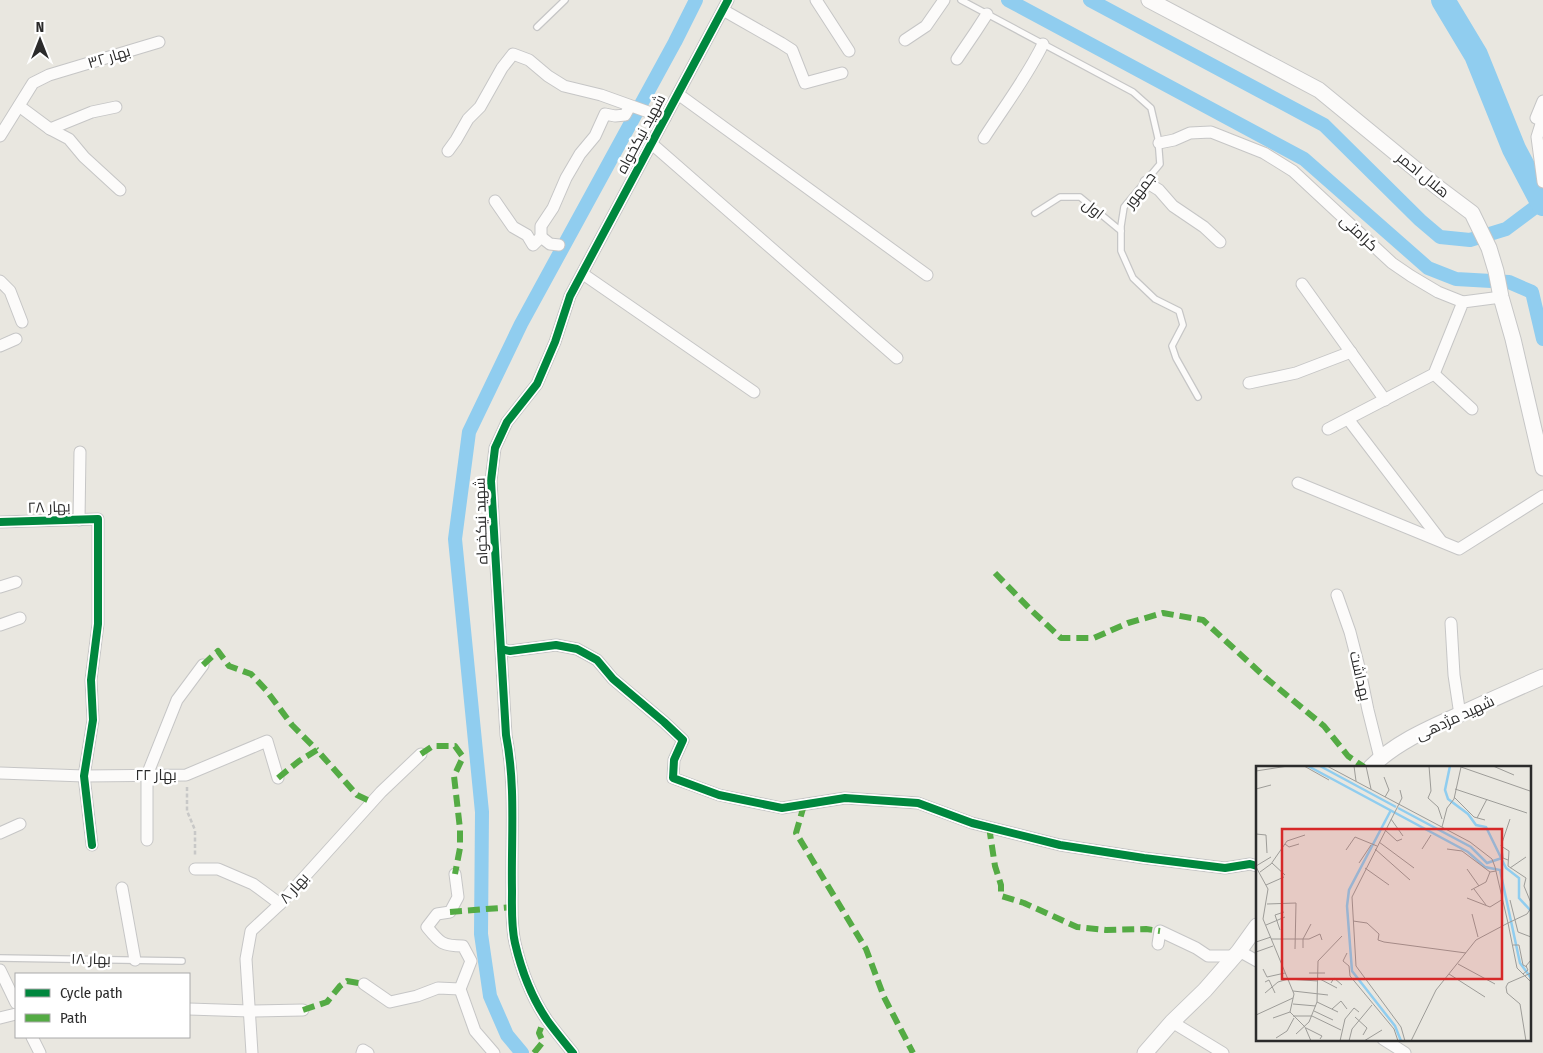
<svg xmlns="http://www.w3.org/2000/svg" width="1543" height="1053" font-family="'Fira Sans Condensed',Cairo,sans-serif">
	<rect width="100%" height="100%" fill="#e9e7e0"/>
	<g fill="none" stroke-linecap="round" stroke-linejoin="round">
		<!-- canal -->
		<g stroke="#90cdef" stroke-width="14">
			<path d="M1008,0L1304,159L1428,268L1456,279L1509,282L1532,292L1543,339"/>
			<path d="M1090,0L1324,125L1420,220L1440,237L1470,240L1506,229L1542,202"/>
			<path d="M522,1053L507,1035L490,996L481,934L482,812L455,539L469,432L521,324L675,42L696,0"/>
		</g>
		<!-- river -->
		<path stroke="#90cdef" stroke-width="24" d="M1443,0L1476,55L1514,149L1543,204"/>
		<!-- lane casing -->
		<g stroke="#c6c6c6" stroke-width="8">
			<g id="lane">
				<path d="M961,0L1133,92L1151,108L1158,138L1160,164L1124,207L1121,226V251L1133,278L1155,299L1179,311L1183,325L1172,346L1176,358L1198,397"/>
				<path d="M537,27L565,0"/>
				<path d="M1035,213L1060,197H1080L1121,231"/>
				<path d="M0,958L182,961"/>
			</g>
		</g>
		<!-- street casing -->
		<g stroke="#c6c6c6" stroke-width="13">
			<g id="street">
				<path d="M816,0L849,51"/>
				<path d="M723,10L781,43L792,50L805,83L842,73"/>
				<path d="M905,40L926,26L944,0"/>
				<path d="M957,59L976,31L987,14"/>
				<path d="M678,94L927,275"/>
				<path d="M1543,101L1536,118L1543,121"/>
				<path d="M19,106L50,129L92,112L116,107"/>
				<path d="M1542,121L1537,137L1543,182"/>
				<path d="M50,129L69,139L84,157L120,190"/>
				<path d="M0,136L33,83L49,75L159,42"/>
				<path d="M984,138C1004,107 1027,77 1043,44"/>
				<path d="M1159,143L1174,140L1190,133L1211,132L1264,153L1293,171L1392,263L1411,276L1438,292L1463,302"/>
				<path d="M652,144L897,358"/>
				<path d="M448,151L456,140L468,119L480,107L502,68L513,54L529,60L548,76L564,86L601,95L665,118"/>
				<path d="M1146,182L1159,190L1173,206L1204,227L1220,242"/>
				<path d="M495,201L513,227L527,235L533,245L541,237L550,244L559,245"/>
				<path d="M541,237V226L553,208L566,178L580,154L595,136L605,114L615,116L625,115L630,106"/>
				<path d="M583,274L754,392"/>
				<path d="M0,281L10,291L22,322"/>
				<path d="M1302,284L1385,400"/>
				<path d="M0,346L16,339"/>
				<path d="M1434,374L1472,409"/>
				<path d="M1249,383L1296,373L1351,352"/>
				<path d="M1348,419L1441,541"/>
				<path d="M1328,429L1434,374L1463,302L1501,297"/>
				<path d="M1298,483L1459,549L1543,496"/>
				<path d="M79,520L80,452"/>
				<path d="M0,522L98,519V624L91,680L93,720L84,776L92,845"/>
				<path d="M0,587L16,582"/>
				<path d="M1337,595L1350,632L1360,671L1368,710L1380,758"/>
				<path d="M1451,623L1454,675L1460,715"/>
				<path d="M0,625L20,618"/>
				<path d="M501,649L510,651L556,645L577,649L597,660L613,679L664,722L683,740L674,760L673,778L719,795L782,808L845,798L918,803L972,823L1060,845L1144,858L1225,868L1250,864L1257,866"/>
				<path d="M0,773L84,776L186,775L267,741L278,778"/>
				<path d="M0,833L20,824"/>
				<path d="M147,840V775L177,700L203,665"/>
				<path d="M195,869H218L253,884L280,904"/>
				<path d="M455,874L458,897L450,912L437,914L427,927C440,943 442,946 463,946L471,961L460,989L475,1031L494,1053"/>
				<path d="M122,888L135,960"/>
				<path d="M1158,944L1160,931L1196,948L1208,956H1235"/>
				<path d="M1239,951L1257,961"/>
				<path d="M0,970L16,1003"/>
				<path d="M364,984L390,1002L417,996L438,988L460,989"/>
				<path d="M189,1009L250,1011L303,1010"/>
				<path d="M0,1018L16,1014"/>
				<path d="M1172,1022L1223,1053"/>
				<path d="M32,1037L40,1053"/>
				<path d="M1383,1039L1405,1053"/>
				<path d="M252,1053L246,959L251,931L280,904L381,792L421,754"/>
				<path d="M362,1053L363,1050L368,1053"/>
				<path d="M573,1053C564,1042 555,1031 547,1020C532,998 521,969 515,943C511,926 512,907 512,890C511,838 516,786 506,735L491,481L495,448L507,422L537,384L555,342L570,296L728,0"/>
			</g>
		</g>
		<!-- secondary casing -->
		<g stroke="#c6c6c6" stroke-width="17">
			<g id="secondary">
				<path d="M1149,0L1319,90L1436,186L1472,213L1489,248L1496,271L1501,297L1513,339L1543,468"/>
				<path d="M1371,767C1394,744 1425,730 1454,717C1484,703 1513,690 1543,677"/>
				<path d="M1145,1053L1172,1022L1205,990L1239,951L1257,926"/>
			</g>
		</g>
		<!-- path -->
		<path stroke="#c8c8c7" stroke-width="2.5" stroke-dasharray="4 2.5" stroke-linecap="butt" d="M187,787V811L195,830V857"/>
		<!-- lane -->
		<use href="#lane" stroke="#fcfbfa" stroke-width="5.5"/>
		<!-- street -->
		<use href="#street" stroke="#fcfbfa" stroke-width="11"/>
		<!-- secondary -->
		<use href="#secondary" stroke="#fcfbfa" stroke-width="15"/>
		<!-- quiet -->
		<g stroke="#54ab44" stroke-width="6" stroke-dasharray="12 6" stroke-linecap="butt">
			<path d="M995,573L1031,610L1061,638H1094L1128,623L1163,613L1203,620L1266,678L1324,726L1348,756L1364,767"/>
			<path d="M203,665L218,651L229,666L251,674L266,690L292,725L317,750"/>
			<path d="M421,754L433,746H455L463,757L454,776L460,829V848L455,874"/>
			<path d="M278,778L299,761L317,750L357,795L372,802"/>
			<path d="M804,805L796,833L866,949L884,997L913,1053"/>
			<path d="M989,827L995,866L1001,885V896L1024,903L1077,927L1106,930L1146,929L1160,931"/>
			<path d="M450,912L512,907"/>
			<path d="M303,1010L327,1002L340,986L347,981L364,984"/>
			<path d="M534,1053L543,1042L539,1033L542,1025L548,1021"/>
		</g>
		<!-- cycleway casing -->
		<g stroke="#fff" stroke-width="11">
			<g id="cycleway">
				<path d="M0,522L98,519V624L91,680L93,720L84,776L92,845"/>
				<path d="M501,649L510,651L556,645L577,649L597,660L613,679L664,722L683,740L674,760L673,778L719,795L782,808L845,798L918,803L972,823L1060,845L1144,858L1225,868L1250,864L1257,866"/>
				<path d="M573,1053C564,1042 555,1031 547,1020C532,998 521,969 515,943C511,926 512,907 512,890C511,838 516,786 506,735L491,481L495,448L507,422L537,384L555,342L570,296L728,0"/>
			</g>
		</g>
		<!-- cycleway -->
		<use href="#cycleway" stroke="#00873e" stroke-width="8"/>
	</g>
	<g text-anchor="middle" stroke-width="5" stroke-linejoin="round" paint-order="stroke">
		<!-- street labels -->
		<g font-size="15" fill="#2b2b2b" stroke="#fff">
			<text transform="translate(109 57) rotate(-17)" y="5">بهار ۳۲</text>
			<text transform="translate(641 134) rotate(-62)" y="5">شهید نیکخواه</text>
			<text transform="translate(1423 175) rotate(39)" y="5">هلال احمر</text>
			<text transform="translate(1140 190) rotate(-53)" y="5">جمهور</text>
			<text transform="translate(1093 209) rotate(38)" y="5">اول</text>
			<text transform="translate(1359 233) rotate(43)" y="5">کرامتی</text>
			<text transform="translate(49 507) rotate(-2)" y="5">بهار ۲۸</text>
			<text transform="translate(481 521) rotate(-92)" y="5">شهید نیکخواه</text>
			<text transform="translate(1360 676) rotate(77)" y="5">بهداشت</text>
			<text transform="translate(1455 718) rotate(-25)" y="5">شهید مژدهی</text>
			<text x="156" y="780">بهار ۲۲</text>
			<text transform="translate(294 888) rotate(-48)" y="5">بهار ۸</text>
			<text transform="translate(91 959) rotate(1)" y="5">بهار ۱۸</text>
		</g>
	</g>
	<!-- overview -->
	<g transform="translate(1256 766)">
		<rect width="275" height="275" fill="#e9e7e0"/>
		<path fill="none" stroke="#90cdef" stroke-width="2.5" d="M52,0L212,86L229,101L244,104L264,197L275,212M64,0L140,41M194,0L189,24L192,33L212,48L220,59L230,61L250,102L263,112V132L275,145M142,42L215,81L231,97L246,92M135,44L93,124L91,140L96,205L139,260L145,275"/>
		<path fill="none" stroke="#9d9c98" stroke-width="1" d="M48,0L73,14M71,0L214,76L236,93L239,101L252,157L220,174L180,224L155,275M98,0L100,15M110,0L115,23M173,0L175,25L172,32L182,41L186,53M237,0L258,9M0,5L32,0M128,11L133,24L129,31M0,23L15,19M199,23L271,47M144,24L146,32L96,131L100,200L145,261L149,275M198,31L218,51L229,54M221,52L231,33M135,53L147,70M254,53L245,80L253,85L252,100L270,112L268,120L275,137M186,61L191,42L198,33L205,1L274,25M129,64L141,75L146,73M0,68L10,69L11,87M123,76L158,102M29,78L33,81L43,78M246,80L247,92L252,94M119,83L154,114M166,83L175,69M191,83L206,85L234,106M90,84L99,71L121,80M16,97L29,109M103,97L115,79M0,100L15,91M0,101L12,123L7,153L38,228L34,246L49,261L55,275M109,102L133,119M254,102L270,91M211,103L223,120M4,106L15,98L31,75L49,69M10,119L28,111M218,123L230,139M215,124L230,116L234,106L240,105M211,132L234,141L247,133M254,134L262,166L275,171M11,138L40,137L39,183M275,142L271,148L252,157L261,202L275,216M216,148L222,171M97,155L111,157L123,168L122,174L128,176L210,187M10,159L29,151M24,164L19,149L28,146M15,173H53L64,168L66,174M0,176L15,171M257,179H263L267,199L271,201M47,182V173L55,158M0,186L17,180M91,187L87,195L93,200L94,210L138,263L142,275M202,198L239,218M7,203L11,211L29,207M53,207H69M193,208L229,231M267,208L272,204L270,200L275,194M62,212L81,222M9,216L13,214L19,227M75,217L78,212L86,219M37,225L72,229M9,227L22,216L32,213L62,215M61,236L82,246M37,238L60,240M76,243L85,235L91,243M58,245L77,254M0,249L37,232M37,250H56L85,264M99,251L111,262L107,269M17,252L34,246M50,262L66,270L64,273M40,268L53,256L61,236L62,195L86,170M20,272L31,265L38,252M84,275L89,253L98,242L103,246M93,275L96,263L116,239M108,275L126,264M270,275L264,238L251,227L250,221L252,217L275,207"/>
		<path fill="#d62828" fill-opacity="0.15" stroke="#d62828" stroke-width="2.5" d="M26,63H246V213H26Z"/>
		<rect width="275" height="275" fill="none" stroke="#2b2b2b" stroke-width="2.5"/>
	</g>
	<!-- legend -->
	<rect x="15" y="973" width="175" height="65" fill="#ffffff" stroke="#aaaaaa"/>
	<rect x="25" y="989" width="25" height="8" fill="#00873e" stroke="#aaaaaa"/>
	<text x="60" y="998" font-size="15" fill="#2b2b2b">Cycle path</text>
	<rect x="25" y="1014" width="25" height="8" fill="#54ab44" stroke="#aaaaaa"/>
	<text x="60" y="1023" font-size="15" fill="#2b2b2b">Path</text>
	<!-- north arrow -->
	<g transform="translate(40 40)" stroke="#ffffff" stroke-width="4" paint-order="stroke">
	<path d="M0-4L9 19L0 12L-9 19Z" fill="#2b2b2b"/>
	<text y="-8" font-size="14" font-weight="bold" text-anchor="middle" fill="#2b2b2b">N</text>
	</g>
</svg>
